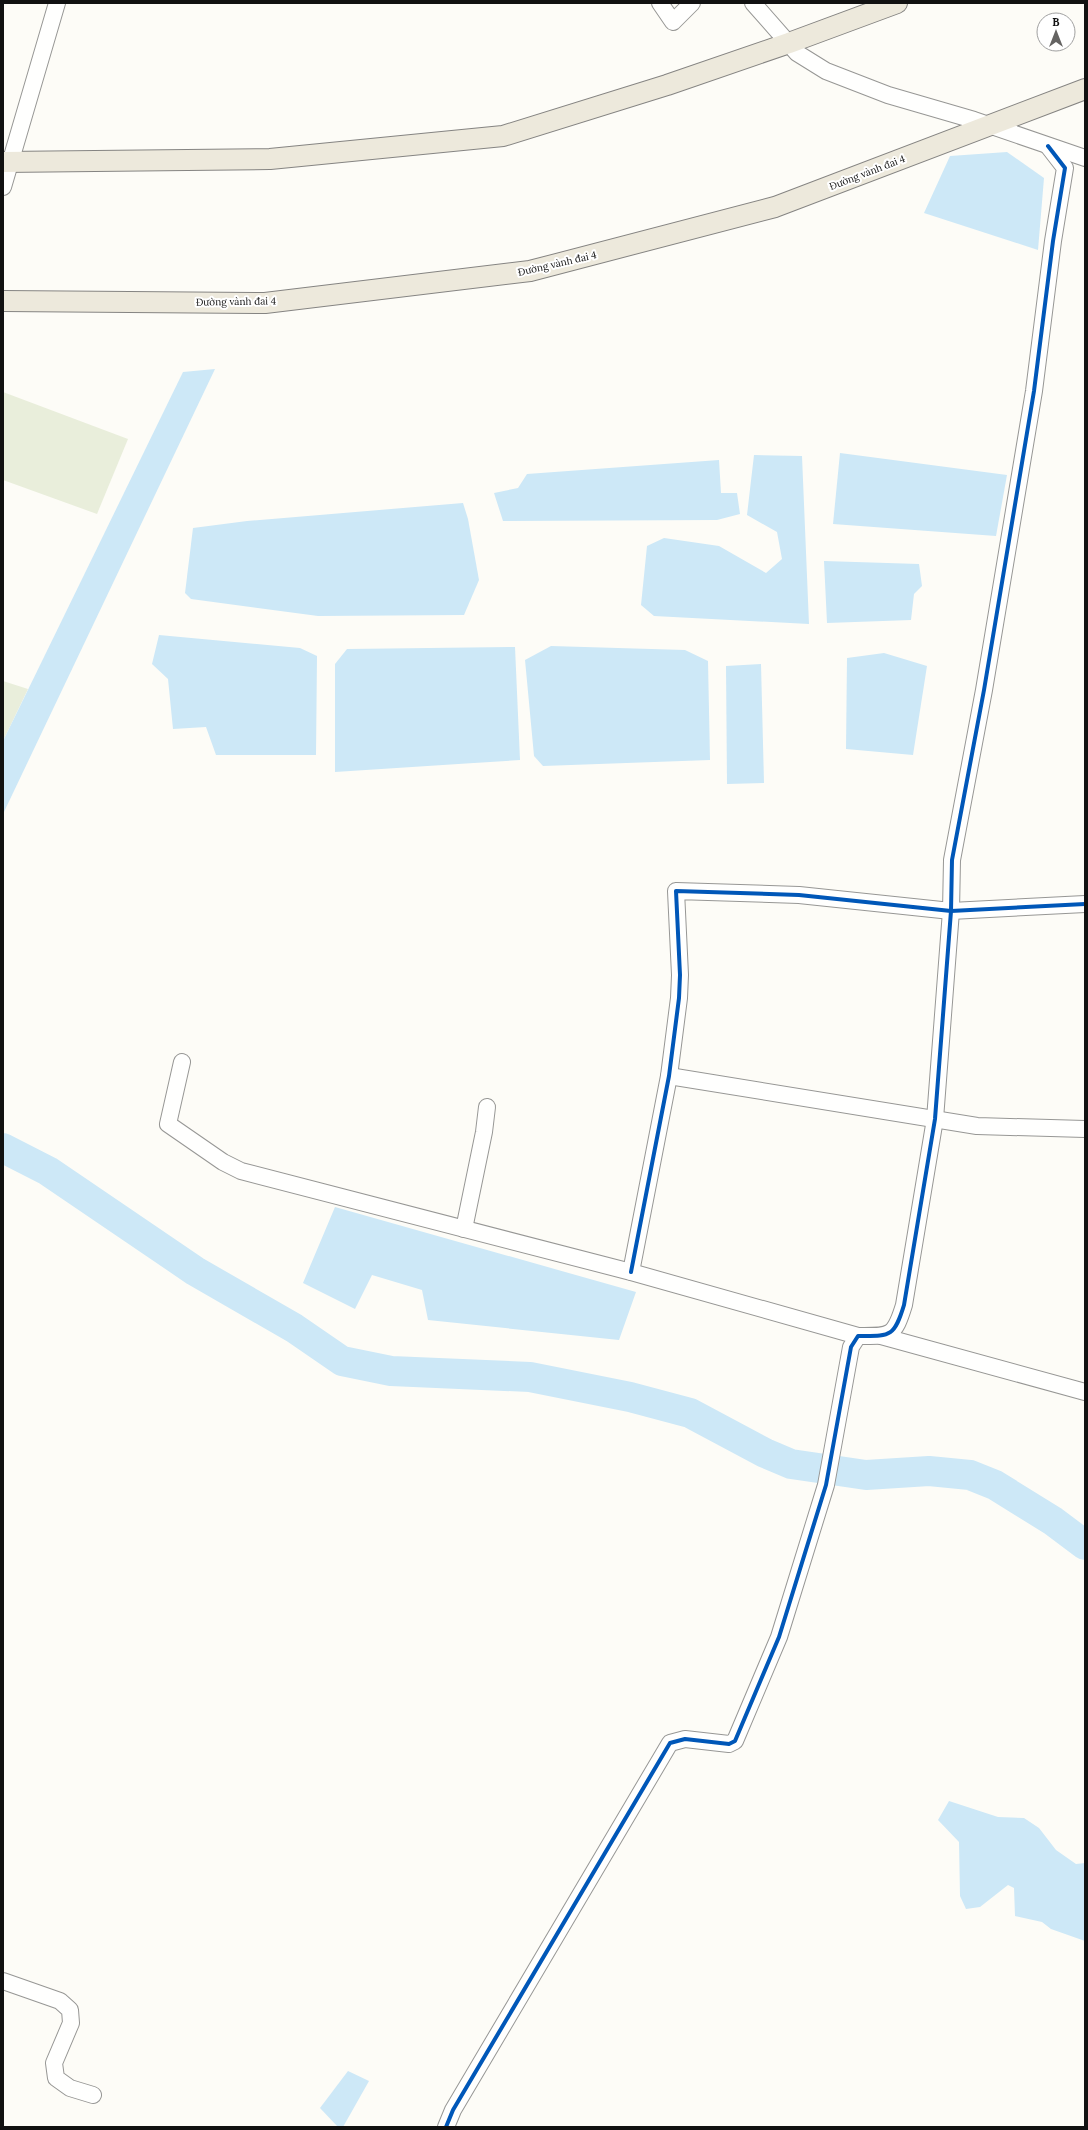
<svg xmlns="http://www.w3.org/2000/svg" width="1088" height="2130" font-family="Lora,serif">
	<rect width="100%" height="100%" fill="#fdfcf7"/>
	<!-- cemetery -->
	<g fill="#e9eedb">
		<path d="M3,392L128,439L97,514L3,480Z"/>
		<path d="M3,681L28,689L3,741Z"/>
	</g>
	<!-- water -->
	<g fill="#cde8f7">
		<path d="M1007,152L1044,178L1038,250L924,213L950,156Z"/>
		<path d="M215,369L3,814V741L183,372Z"/>
		<path d="M840,453L1007,475L996,536L833,524Z"/>
		<path d="M754,455L802,456L809,624L654,616L641,605L647,546L664,538L719,546L766,573L782,559L777,532L747,515Z"/>
		<path d="M719,460L721,493H737L740,514L717,520L503,521L494,493L518,488L527,474Z"/>
		<path d="M463,503L468,519L479,580L464,615L318,616L191,599L185,593L193,528L247,521Z"/>
		<path d="M824,561L919,564L922,586L914,594L911,620L827,623Z"/>
		<path d="M159,635L300,648L317,656L316,755H216L206,727L173,729L168,679L152,664Z"/>
		<path d="M551,646L685,650L708,661L710,760L543,766L534,756L525,660Z"/>
		<path d="M515,647L520,760L335,772V664L347,649Z"/>
		<path d="M884,653L927,666L913,755L846,749L847,658Z"/>
		<path d="M761,664L764,783L727,784L726,666Z"/>
		<path d="M335,1207L636,1292L619,1340L428,1320L422,1290L372,1275L355,1309L303,1283Z"/>
		<path d="M949,1801L998,1817L1024,1818L1039,1828L1056,1850L1076,1864L1085,1863V1941L1051,1929L1042,1922L1015,1916L1014,1888L1008,1885L980,1907L966,1909L960,1896L959,1842L938,1820Z"/>
		<path d="M348,2071L369,2081L343,2127H338L320,2108Z"/>
	</g>
	<g fill="none" stroke-linecap="round" stroke-linejoin="round">
		<!-- river -->
		<path stroke="#cde8f7" stroke-width="30" d="M3,1148L48,1171L195,1271L294,1328L342,1361L391,1371L530,1377L630,1397L690,1413L765,1453L791,1464L866,1475L929,1471L970,1475L995,1485L1053,1521L1085,1545"/>
		<!-- minor casing -->
		<g stroke="#979795" stroke-width="18">
			<g id="minor">
				<path d="M660,3L673,22L692,3"/>
				<path d="M753,3L797,53L826,71L888,95L974,120L1085,158"/>
				<path d="M3,187L57,3"/>
				<path d="M182,1062L168,1124L223,1162L241,1171L631,1272L858,1336"/>
				<path d="M669,1076L977,1126L1085,1129"/>
				<path d="M464,1229L484,1132L487,1107"/>
				<path d="M631,1272L669,1076L679,998L680,975L676,891L799,895L951,911L1085,904"/>
				<path d="M881,1336L1085,1392"/>
				<path d="M3,1981L60,2001L70,2010L71,2023L54,2063L56,2078L70,2088L93,2095"/>
				<path d="M446,2127L453,2110L670,1743L685,1739L729,1744L735,1741L779,1637L826,1485L851,1347L858,1336C890,1336 894,1338 904,1305L935,1119L951,911L952,860L984,690L1034,391L1053,241L1065,168L1048,146"/>
			</g>
		</g>
		<!-- major casing -->
		<g stroke="#858482" stroke-width="22">
			<g id="major">
				<path d="M3,162L270,159L503,136L667,85L789,43L897,3"/>
				<path d="M3,301L265,303L530,271L775,207L1085,89"/>
			</g>
		</g>
		<!-- minor -->
		<use href="#minor" stroke="#fffffe" stroke-width="16"/>
		<!-- major -->
		<use href="#major" stroke="#ede9dc" stroke-width="20"/>
		<!-- cycleway casing -->
		<g stroke="#fff" stroke-width="6">
			<g id="cycleway">
				<path d="M631,1272L669,1076L679,998L680,975L676,891L799,895L951,911L1085,904"/>
				<path d="M446,2127L453,2110L670,1743L685,1739L729,1744L735,1741L779,1637L826,1485L851,1347L858,1336C890,1336 894,1338 904,1305L935,1119L951,911L952,860L984,690L1034,391L1053,241L1065,168L1048,146"/>
			</g>
		</g>
		<!-- cycleway -->
		<use href="#cycleway" stroke="#0057b8" stroke-width="4"/>
	</g>
	<g text-anchor="middle" stroke-width="4" stroke-linejoin="round" paint-order="stroke">
		<!-- street labels -->
		<g font-size="10" fill="#111" stroke="#fff">
			<text transform="translate(867 172) rotate(-21)" y="4">Đường vành đai 4</text>
			<text transform="translate(557 263) rotate(-13)" y="4">Đường vành đai 4</text>
			<text transform="translate(236 301) rotate(-1)" y="4">Đường vành đai 4</text>
		</g>
	</g>
	<!-- border -->
	<rect width="1088" height="2130" fill="none" stroke="#111111" stroke-width="8"/>
	<!-- north arrow -->
	<g transform="translate(1056 32)"><circle r="19" fill="#ffffff" stroke="#a0a0a0"/>
	<path d="M0-3L7 15L0 10L-7 15Z" fill="#646362"/>
	<text y="-6" font-size="11" font-weight="bold" text-anchor="middle" fill="#111111">B</text>
	</g>
</svg>
